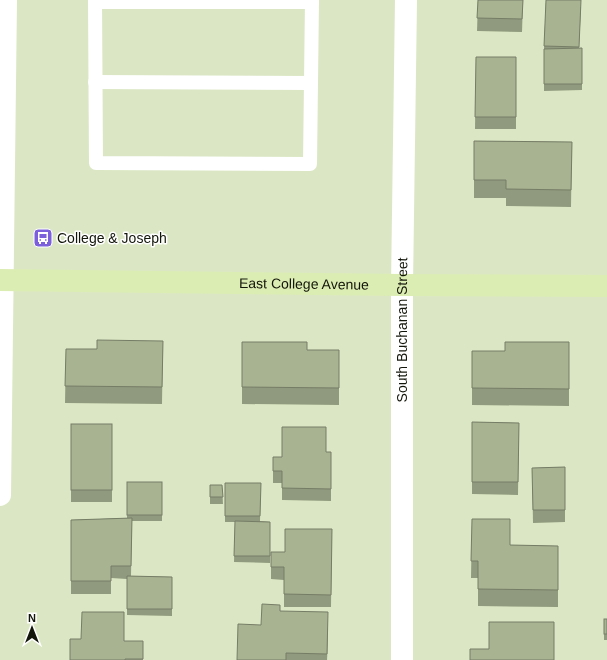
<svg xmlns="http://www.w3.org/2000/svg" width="607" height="660" font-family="Helvetica,sans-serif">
	<rect width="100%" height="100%" fill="#dbe7c4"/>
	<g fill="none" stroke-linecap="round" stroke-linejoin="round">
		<!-- lane -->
		<g stroke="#fff" stroke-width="14">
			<path d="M95,0L96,163L310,164L312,0"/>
			<path d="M95,2H312"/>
			<path d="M95,82L311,83"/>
		</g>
		<!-- street -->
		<g stroke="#fff" stroke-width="22">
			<path d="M0,495L6,0"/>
			<path id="s1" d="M402,660V285L406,0"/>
		</g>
		<!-- primary -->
		<path stroke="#dcedb3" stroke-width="22" id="s2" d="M0,280L402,285L607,286"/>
	</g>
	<!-- wall -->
	<g fill="#909a7e">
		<path d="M478,0H523L522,32L477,31Z"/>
		<path d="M546,0L581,7L579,48H582V90L544,91V49Z"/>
		<path d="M476,57H516V129H475Z"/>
		<path d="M474,141L572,142L571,207L506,206V198H474Z"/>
		<path d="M163,341L162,404L65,403L66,349H97Z"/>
		<path d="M242,342L307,350H339V405L242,404Z"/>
		<path d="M569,342V406L472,405V351H505Z"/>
		<path d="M472,422L519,423L518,495L472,494Z"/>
		<rect x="71" y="424" width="41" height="78"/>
		<path d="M326,452H331V501L282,500V483H273V457H282Z"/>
		<path d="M565,467V522L533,523L532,468Z"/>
		<path d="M127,482H162V521H132L131,576L172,577V616L127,615V579L111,578V594H71V520L127,518Z"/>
		<path d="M225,483H261L260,521L270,522V563L234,562L235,522H225Z"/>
		<path d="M210,485H222L223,504H210Z"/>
		<path d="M472,519L510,545L558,546V607L478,606V578H471Z"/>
		<path d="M332,529L331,607H284V580L271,579V552H285Z"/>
		<path d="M280,611L328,629L327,660H237L261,625Z"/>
		<path d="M607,619V640H604V634Z"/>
		<path d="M124,641H143V660H70Z"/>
	</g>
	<!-- shaded-wall -->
	<path fill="#767d66" d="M328,612V629L327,660Z"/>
	<!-- building -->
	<g fill="#a8b392" stroke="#767d66">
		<path d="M478,0H523L522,19L477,18Z"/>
		<path d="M546,0H581L579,47L544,46Z"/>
		<path d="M582,48V84H544V49Z"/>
		<path d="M476,57H516V117H475Z"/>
		<path d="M474,141L572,142L571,190L506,189V180H474Z"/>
		<path d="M97,340L163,341L162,387L65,386L66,349H97Z"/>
		<path d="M242,342H307V350H339V388L242,387Z"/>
		<path d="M505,342H569V389L472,388V351H505Z"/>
		<path d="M472,422L519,423L518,482H472Z"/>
		<rect x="71" y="424" width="41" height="66"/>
		<path d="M282,427H326V452H331V489L282,488V471H273V457H282Z"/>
		<path d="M565,467V510H533L532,468Z"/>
		<rect x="127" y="482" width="35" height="33"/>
		<path d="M225,483H261L260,516H225Z"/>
		<path d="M210,485H222L223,497H210Z"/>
		<path d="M132,518L131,566H111V581H71V520Z"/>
		<path d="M472,519H510V545L558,546V590L478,589V561H471Z"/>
		<path d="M235,521L270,522V556H234Z"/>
		<path d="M285,529H332L331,595L284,594V567H271V552H285Z"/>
		<path d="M127,576L172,577V609H127Z"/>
		<path d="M262,604L280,605V611L328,612L327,654L286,653V660H237L238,624L261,625Z"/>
		<path d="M82,612H124V641H143V659H125V660H70V639H81Z"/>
		<rect x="604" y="619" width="3" height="15"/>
		<path d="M489,622H554V660H470V649H489Z"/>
	</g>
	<!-- icons -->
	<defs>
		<g id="bus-square" transform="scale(1)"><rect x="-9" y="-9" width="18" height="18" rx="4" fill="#7c60db" stroke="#fff"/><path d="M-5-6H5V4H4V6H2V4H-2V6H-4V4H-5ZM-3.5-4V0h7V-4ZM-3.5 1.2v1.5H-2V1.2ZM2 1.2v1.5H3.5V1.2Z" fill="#fff"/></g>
	</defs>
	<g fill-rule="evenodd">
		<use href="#bus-square" x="43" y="238"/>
	</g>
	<g text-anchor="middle" stroke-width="3" stroke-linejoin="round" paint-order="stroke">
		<!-- poi labels -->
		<g font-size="14" fill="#121509" stroke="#fff" text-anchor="start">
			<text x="57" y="243">College &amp; Joseph</text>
		</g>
		<!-- street labels -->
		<g font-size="14" fill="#121509" stroke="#fff">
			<text dy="5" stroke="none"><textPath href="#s2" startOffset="304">East College Avenue</textPath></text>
			<text dy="5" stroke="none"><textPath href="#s1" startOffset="330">South Buchanan Street</textPath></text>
		</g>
	</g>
	<!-- north arrow -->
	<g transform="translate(32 628)" stroke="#ffffff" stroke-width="3" paint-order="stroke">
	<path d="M0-3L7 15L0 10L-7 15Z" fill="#121509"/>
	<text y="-6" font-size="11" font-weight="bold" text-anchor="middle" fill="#121509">N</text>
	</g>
</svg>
